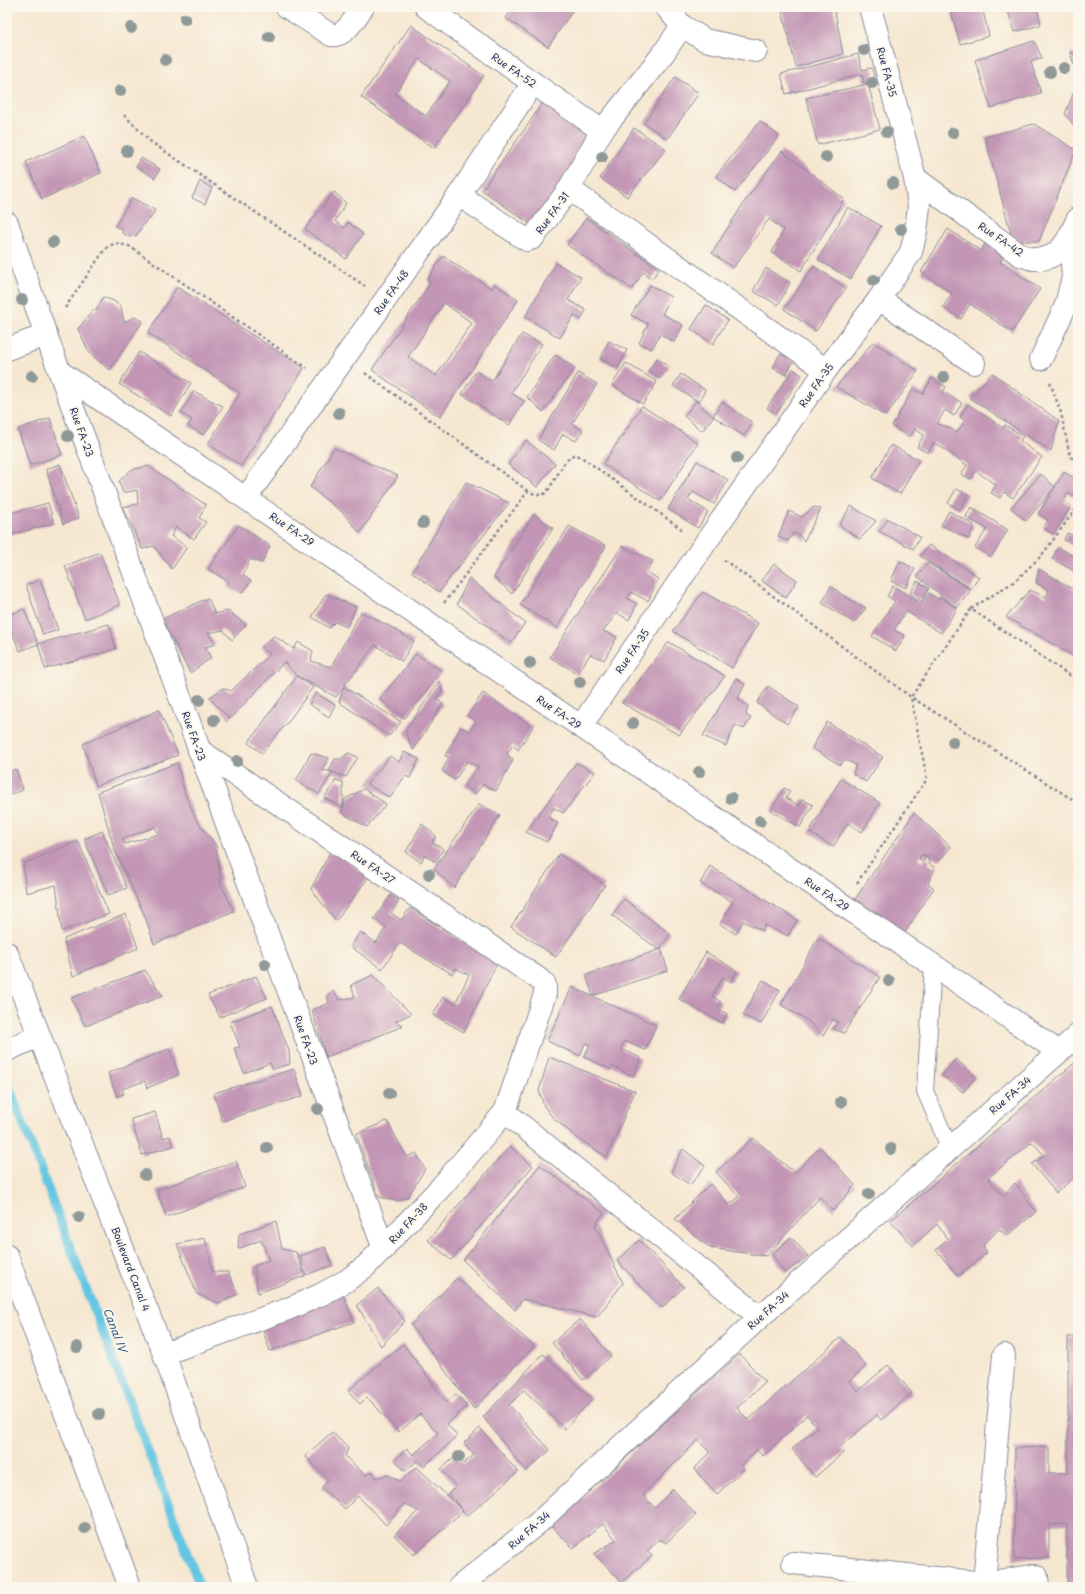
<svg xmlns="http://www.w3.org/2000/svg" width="1085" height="1594" font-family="'Playpen Sans',sans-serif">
	<rect width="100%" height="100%" fill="#fbf7ec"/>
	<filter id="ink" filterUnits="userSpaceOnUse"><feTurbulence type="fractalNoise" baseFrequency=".025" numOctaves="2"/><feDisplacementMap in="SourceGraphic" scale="8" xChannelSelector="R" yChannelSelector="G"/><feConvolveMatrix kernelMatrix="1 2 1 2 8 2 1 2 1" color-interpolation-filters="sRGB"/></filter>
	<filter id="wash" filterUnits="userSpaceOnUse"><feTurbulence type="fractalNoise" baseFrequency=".012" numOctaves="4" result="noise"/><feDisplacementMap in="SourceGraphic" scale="16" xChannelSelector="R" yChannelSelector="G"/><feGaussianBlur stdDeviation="0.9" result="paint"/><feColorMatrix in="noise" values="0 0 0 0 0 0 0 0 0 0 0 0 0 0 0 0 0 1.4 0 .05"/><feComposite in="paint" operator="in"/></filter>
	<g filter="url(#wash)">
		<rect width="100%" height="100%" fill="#f6e7d1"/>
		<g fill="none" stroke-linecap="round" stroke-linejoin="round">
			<!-- stream -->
			<path stroke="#63c6e2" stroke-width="9" d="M7,1081L200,1587"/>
		</g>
		<g id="blocks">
			<!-- building -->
			<g fill="#c396b5" fill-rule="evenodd">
				<path d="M514,7H575L548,47L506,18Z"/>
				<path d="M781,7H834L843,54L796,67Z"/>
				<path d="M950,7H982L989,36L960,44Z"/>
				<path d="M1007,7H1037L1041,25L1014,32Z"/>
				<path d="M411,25L484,76L434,148L361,97ZM419,59L450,81L426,116L395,94Z"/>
				<path d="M1034,41L1042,58L1031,62L1041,93L991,108L975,60Z"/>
				<path d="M1070,52L1078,55V77Z"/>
				<path d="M858,54L862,70L872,68L875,80L864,83L862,74L786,94L781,74Z"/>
				<path d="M675,77L699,93L667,139L644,123Z"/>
				<path d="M868,84L880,129L818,145L806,98Z"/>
				<path d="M1074,92L1078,93V131L1065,114Z"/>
				<path d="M545,100L596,136L533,226L482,190Z"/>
				<path d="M760,121L779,136L735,192L716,176Z"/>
				<path d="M1034,124L1076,150L1039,241H1013L985,137Z"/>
				<path d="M634,128L666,149L627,197L600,178Z"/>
				<path d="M84,136L101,173L42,199L26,162Z"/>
				<path d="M782,151L820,180L844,199L801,271L772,252L784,230L769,219L733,268L712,253L745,201Z"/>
				<path d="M141,158L160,169L155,178L136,167Z"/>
				<path d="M200,181L212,188L205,204L192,198Z"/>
				<path d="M334,192L346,203L335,221L344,228L348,222L363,234L346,259L305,229Z"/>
				<path d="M132,198L155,210L150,219H147L136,236L130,235V237L122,233L123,230L115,226Z"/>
				<path d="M848,207L881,226L851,279L818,260Z"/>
				<path d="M586,218L659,269L652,279L643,272L632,289L567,245Z"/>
				<path d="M948,229L981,251L987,241L1006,253L1000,262L1040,289L1012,332L970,304L961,319L943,307L952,293L921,272Z"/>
				<path d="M443,256L492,289L495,284L518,300L440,417L372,370L431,282L427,280ZM444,303L472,323L436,376L408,357Z"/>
				<path d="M556,263L581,277L568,300L586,310L581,320L574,315L560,338L525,317Z"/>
				<path d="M814,266L846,288L816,331L784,309Z"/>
				<path d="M766,268L790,283L778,305L753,291Z"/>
				<path d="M650,285L671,297L662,314L683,325L674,342L660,334L652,349L639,343L648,324L631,315Z"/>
				<path d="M177,287L304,368L241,466L208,444L240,393L148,333Z"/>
				<path d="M103,297L114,301L121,307L124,322L134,317L143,321L110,370L90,354L78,329L94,309L96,311Z"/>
				<path d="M706,305L728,320L713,344L691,329Z"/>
				<path d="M522,334L542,344L511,393L524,401L509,425L462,394L476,371L492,381Z"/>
				<path d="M609,341L627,350L618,368L600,359Z"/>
				<path d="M873,342L918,371L886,416L836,387Z"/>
				<path d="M139,352L191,383L171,416L119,384Z"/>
				<path d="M780,354L794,360L786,375L773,368Z"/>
				<path d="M555,355L575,368L543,412L527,397Z"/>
				<path d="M657,358L669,367L660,379L648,371Z"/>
				<path d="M626,363L657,382L643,404L612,385Z"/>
				<path d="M793,369L802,375L776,414L767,408Z"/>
				<path d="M578,373L597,384L572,424L583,430L576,441L563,434L554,450L538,440Z"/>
				<path d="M992,373L1059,421L1051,451L970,398Z"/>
				<path d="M681,374L705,390L699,402L673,386Z"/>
				<path d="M932,378L946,387L943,392L962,403L954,416L945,410L937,424L950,428L956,433L965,421L960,417L968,404L1003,428L1005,425L1023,436L1020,441L1042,457L1013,498L1004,492L1000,498L991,493L996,485L976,471L970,479L961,474L967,465L938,445L933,443L928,453L917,447L924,435L915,429L910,437L892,426L913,389L923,394Z"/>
				<path d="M194,391L210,400L223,406L204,435L188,426L192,420L181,413Z"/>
				<path d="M696,401L713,417L702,431L684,416Z"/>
				<path d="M722,402L753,423L744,436L713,416Z"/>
				<path d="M642,406L698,443L660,501L603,464Z"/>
				<path d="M50,418L62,455L30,465L18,429Z"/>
				<path d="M526,440L555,464L537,487L508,464Z"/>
				<path d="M891,445L919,460L900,494L872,478Z"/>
				<path d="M334,448L398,476L360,533L343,513L310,487Z"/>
				<path d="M697,461L728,480L714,504L693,492L688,499L708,512L698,528L668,509Z"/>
				<path d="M60,464L79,518L63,524L46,469Z"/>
				<path d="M148,466L206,505L199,518L206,522L194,539L176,527L171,536L187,547L172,569L154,546L142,549L123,507L138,504L137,490L123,493L119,481L131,470Z"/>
				<path d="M1064,472L1078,480V499L1068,493L1064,501L1071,506L1054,534L1043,528L1048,520L1038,514L1055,487L1026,521L1011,508L1041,474L1055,487Z"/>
				<path d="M466,482L509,503L439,592L412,572Z"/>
				<path d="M956,489L968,494L960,510L948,503Z"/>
				<path d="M48,503L54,523L7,536V514Z"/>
				<path d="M851,506L876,521L860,539L839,525Z"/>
				<path d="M814,507L821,509L804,541L799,535L793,533L788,541L778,537L789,511L802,517Z"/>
				<path d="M971,507L1008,530L991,557L975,548L987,529L966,517Z"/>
				<path d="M949,511L974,525L969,539L941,525Z"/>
				<path d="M534,514L553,528L512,594L494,577Z"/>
				<path d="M888,519L920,537L913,549L879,531Z"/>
				<path d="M239,525L270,546L262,563L250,559L243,575L251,581L243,593L229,588L228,581L208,569Z"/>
				<path d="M569,526L606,546L557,628L520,605Z"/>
				<path d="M1067,533L1078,538V573L1052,559L1058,547L1073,556L1077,546L1064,540Z"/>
				<path d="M929,545L979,577L971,589L920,556Z"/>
				<path d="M622,546L653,561L647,572L658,579L648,601L631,592L627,598L637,604L629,620L617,613L603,631L617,637L604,660L590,654L578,674L550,657Z"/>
				<path d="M100,552L120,605L85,619L65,566Z"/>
				<path d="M900,561L915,569L906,588L891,581Z"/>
				<path d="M928,563L971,590L957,608L917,576Z"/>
				<path d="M774,564L797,580L786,598L762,581Z"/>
				<path d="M1039,569L1078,592V648L1074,656L1006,617L1030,590L1046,597L1049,590L1036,583Z"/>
				<path d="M469,578L525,623L511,643L457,604Z"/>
				<path d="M40,580L58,630L43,635L26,585Z"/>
				<path d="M917,581L929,588L922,601L910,594Z"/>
				<path d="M831,586L844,596L866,608L854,623L822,603Z"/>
				<path d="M893,586L922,604L929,593L939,600L941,597L957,609L941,633L906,611L894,630L905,636L896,651L872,636L895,601L887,596Z"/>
				<path d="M703,592L758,623L732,668L673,631Z"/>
				<path d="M326,594L356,607L347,627L335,622L329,628L312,617Z"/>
				<path d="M208,598L215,614L228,611L246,625L232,640L223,630L208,633L216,644L205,647L211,658L190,673L162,619Z"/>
				<path d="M24,609L38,644L109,624L116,649L45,669L38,644L20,651L7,620V616Z"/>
				<path d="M361,612L389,626L414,641L402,661L375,645L336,697L297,676L313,687L288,722L262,753L248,743L297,676L284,662L230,719L209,698L223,688L231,691L270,654L261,647L274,636L294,649L298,642L313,651L311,661L331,667Z"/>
				<path d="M7,641L11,653L7,655Z"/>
				<path d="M669,642L725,676L679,735L622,703Z"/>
				<path d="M416,654L442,671L405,718L380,699Z"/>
				<path d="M736,678L745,684L738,699L748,706L746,715L751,718L744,729L735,725L726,746L703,736Z"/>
				<path d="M439,681L442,691L436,699L443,704L413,750L405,732Z"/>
				<path d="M768,686L799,707L787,724L757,703Z"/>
				<path d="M344,687L401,722L389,736L339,702Z"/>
				<path d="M316,693L335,705L329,717L309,704Z"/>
				<path d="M483,693L533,727L518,750L513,745L507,754L513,760L496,791L483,784L476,793L464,786L478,766L467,761L455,780L442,771L449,757L445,756L461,727L470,731L476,721L467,716Z"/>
				<path d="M159,710L178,755L96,786L83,744Z"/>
				<path d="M827,722L883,757L866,782L853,774L856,765L845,760L840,765L812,748Z"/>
				<path d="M404,752L419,759L410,778L405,776L390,798L367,784L390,756L399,762Z"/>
				<path d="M311,753L329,758L322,770L333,772L319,794L296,781Z"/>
				<path d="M348,753L358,757L346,777L329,771L335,759H341Z"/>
				<path d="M177,763L185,794L197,821L216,845L221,884L234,911L154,944L146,919L114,848L98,792ZM155,827L159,834L125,844L122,839Z"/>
				<path d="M576,763L595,772L563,813L554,808L548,817L558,823L547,842L526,832Z"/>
				<path d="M16,769L23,790L7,796V772Z"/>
				<path d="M841,779L880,803L862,832L848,823L833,847L809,832Z"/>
				<path d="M336,780L343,782V808L324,798Z"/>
				<path d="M784,788L790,791L786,798L799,806L802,799L813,805L800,827L771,811Z"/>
				<path d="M364,789L386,804L367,827L342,813L345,799Z"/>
				<path d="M479,804L500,815L454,888L434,869Z"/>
				<path d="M914,813L951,847L940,860L927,855H921L919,859L923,862L925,857L929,859V864L935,868L928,884L934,888L905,932L855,899Z"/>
				<path d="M422,824L436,836L432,843L439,846L443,849L436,862L424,855L421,862L406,852Z"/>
				<path d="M102,831L127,888L108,895L84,839Z"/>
				<path d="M78,841L109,914L62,931L56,885L26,893L23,864Z"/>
				<path d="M332,848L368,878L336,921L311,889Z"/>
				<path d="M559,854L605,885L556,957L511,927Z"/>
				<path d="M710,866L797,920L788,936L765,925L763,931L743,921L736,934L720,924L733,902L700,883Z"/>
				<path d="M391,895L399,901L391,913L401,920L410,908L472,947L498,961L464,1032L433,1015L443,997L455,1004L469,975L456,968L452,974L400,943L382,969L351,947L360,932L376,943L386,927L374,919Z"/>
				<path d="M624,899L670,934L659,950L612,915Z"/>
				<path d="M126,914L138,948L73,976L64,939Z"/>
				<path d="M818,938L880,977L844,1033L833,1029L838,1022L833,1019L823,1036L807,1020L781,1005Z"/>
				<path d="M661,949L668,970L593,996L586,975Z"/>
				<path d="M706,952L737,971L731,982L723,977L712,996L721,1002L717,1008L727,1014L722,1023L679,999Z"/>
				<path d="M145,970L163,996L85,1026L71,998Z"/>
				<path d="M373,975L411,1014L395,1021L403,1026L326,1057L312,1010L329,1003L327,995L333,991L340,1000L355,997L351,985Z"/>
				<path d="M256,976L267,998L220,1017L208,995Z"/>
				<path d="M763,980L780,990L761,1024L743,1015Z"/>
				<path d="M572,987L656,1025L645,1050L624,1041L621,1049L641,1058L633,1076L612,1066L610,1069L584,1057L590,1045L585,1043L580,1056L547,1041Z"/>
				<path d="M272,1006L289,1051L290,1064L273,1069L270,1063L244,1073L234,1048L240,1047L230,1022Z"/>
				<path d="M169,1049L179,1075L147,1088L145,1081L122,1089L124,1094L117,1096L108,1073Z"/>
				<path d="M549,1057L635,1091L607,1157L579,1139L553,1118L544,1106L539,1091Z"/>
				<path d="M956,1059L976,1077L963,1092L942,1075Z"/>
				<path d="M1078,1060V1174L1056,1193L1032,1164L1044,1155L1032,1142L988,1178L1003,1196L1015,1183L1036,1212L1007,1236L999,1229L983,1245L987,1253L958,1276L936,1250L947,1239L937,1224L913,1246L890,1221Z"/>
				<path d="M294,1069L303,1096L222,1121L214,1093Z"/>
				<path d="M155,1112L163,1138L170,1136L173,1146L142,1155L131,1119Z"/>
				<path d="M387,1121L407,1157L416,1153L425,1169L408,1197L397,1201L379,1197L356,1134Z"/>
				<path d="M753,1138L795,1173L820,1147L855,1185L833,1211L820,1197L766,1256L710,1248L675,1219L710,1184L729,1205L739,1197L716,1172Z"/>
				<path d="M510,1146L533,1166L451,1260L428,1240Z"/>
				<path d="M683,1149L705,1166L690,1185L671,1172Z"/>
				<path d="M236,1161L245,1187L166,1217L157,1190Z"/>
				<path d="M540,1165L604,1213L595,1225L623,1283L597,1317L523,1299L515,1310L463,1260Z"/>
				<path d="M276,1221L282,1249L296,1252L305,1276L258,1293L254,1266L269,1260L261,1240L238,1249L239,1234Z"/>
				<path d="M791,1237L808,1256L785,1273L772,1254Z"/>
				<path d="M205,1238L213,1272H228L238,1294L219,1303L197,1294L177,1244Z"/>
				<path d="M639,1240L684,1287L662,1308L617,1261Z"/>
				<path d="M325,1247L332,1265L306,1275L300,1256Z"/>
				<path d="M457,1278L534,1346L474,1409L411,1325Z"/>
				<path d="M378,1288L405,1321L381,1346L357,1305Z"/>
				<path d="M341,1290L354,1322L270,1351L262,1328Z"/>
				<path d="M580,1319L611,1356L583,1380L552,1343Z"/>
				<path d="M841,1337L866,1366L849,1381L858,1391L888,1365L912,1393L881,1420L877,1415L840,1447L844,1452L815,1477L792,1449L817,1427L807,1415L763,1456L757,1450L741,1465L744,1469L717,1494L694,1469L710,1453L698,1440L643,1495L655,1508L673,1489L696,1515L666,1543L659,1539L647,1551L652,1556L622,1582L594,1554L616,1540L603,1524L573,1548L551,1526L740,1354L765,1382L737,1408L748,1420Z"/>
				<path d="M1068,1337H1078V1587H1067V1524L1049,1525V1558L1014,1559L1015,1448L1049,1447V1473H1068Z"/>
				<path d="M403,1344L429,1378L436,1389L447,1402L456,1394L467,1406L447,1424L457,1436L424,1467L418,1460L405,1471L395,1460L407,1448L413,1455L438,1433L420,1414L399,1432L367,1397L360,1404L348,1391Z"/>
				<path d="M543,1354L592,1399L565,1429L524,1390L509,1405L550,1450L526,1471L483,1417Z"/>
				<path d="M480,1428L518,1472L467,1516L463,1511L414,1555L394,1535L418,1511L404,1504L386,1525L358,1496L345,1509L322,1488L328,1479L305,1456L332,1432L348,1448L345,1456L365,1475L373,1472L376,1478L388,1475L400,1481L417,1467L463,1511L448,1493L456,1487L441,1469L456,1456L463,1464L474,1455L464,1443Z"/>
			</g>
		</g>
	</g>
	<g filter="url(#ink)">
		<use href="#blocks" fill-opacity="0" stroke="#888b98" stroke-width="1"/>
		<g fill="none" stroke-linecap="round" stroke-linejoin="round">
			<!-- service casing -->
			<g stroke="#888b98" stroke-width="18">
				<path id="service" d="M933,965L925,1091L950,1149"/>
			</g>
			<!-- pedestrian casing -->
			<g stroke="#888b98" stroke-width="24">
				<path id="pedestrian" d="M7,1050L39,1036"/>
			</g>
			<!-- minor casing -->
			<g stroke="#888b98" stroke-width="24">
				<g id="minor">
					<path d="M287,7L331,35C345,38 356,16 363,7"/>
					<path d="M426,7L533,83L601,130V132"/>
					<path d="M666,7L682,26"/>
					<path d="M915,178L1020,255C1025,256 1030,259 1035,259C1060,261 1070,237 1078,218"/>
					<path d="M569,189L826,370"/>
					<path d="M459,195L522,237L527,240L533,238L569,189L601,132L663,54L682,26L705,40L756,51"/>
					<path d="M7,223L46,335L384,1249"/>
					<path d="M879,299L974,363"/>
					<path d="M7,349L46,335"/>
					<path d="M1041,359L1066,305L1073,277L1070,237"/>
					<path d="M60,372L843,905L933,965L1059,1052"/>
					<path d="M246,498L459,195L533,83"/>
					<path d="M581,726L704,545L826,370L879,299L911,252L916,231L919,206L915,178L870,7"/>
					<path d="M505,1112L760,1317"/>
					<path d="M164,1354L288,1309L320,1295L346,1281L366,1266L442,1186L505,1112L545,994V985L539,979L199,750"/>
					<path d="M793,1563L984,1583L1033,1576L1037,1577L1038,1587"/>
					<path d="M984,1583L1004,1355"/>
					<path d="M459,1587L538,1523L760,1317L1078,1035"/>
				</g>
			</g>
			<!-- secondary casing -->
			<g stroke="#888b98" stroke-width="24">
				<g id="secondary">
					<path d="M7,953L164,1354L247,1587"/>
					<path d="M7,1256L130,1587"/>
				</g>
			</g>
			<!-- path -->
			<g stroke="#888b98" stroke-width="2.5" stroke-dasharray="3 3" stroke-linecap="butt">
				<path d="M124,115L151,142L365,286"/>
				<path d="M65,308L105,249L115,243L129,246L307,368"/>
				<path d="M365,373L528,491"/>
				<path d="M1050,382L1061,413L1070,456L1078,464"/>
				<path d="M724,560L911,697L1078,803"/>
				<path d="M444,603L528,491L537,495L544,494L549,489L565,462L573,455L580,456L683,530"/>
				<path d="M971,609L1015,581L1042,555L1078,506"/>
				<path d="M857,883L927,779L911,697L971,609L1078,681"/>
			</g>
			<!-- service -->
			<use href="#service" stroke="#fff" stroke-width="16"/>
			<!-- pedestrian -->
			<use href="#pedestrian" stroke="#fff" stroke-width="22"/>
			<!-- minor -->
			<use href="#minor" stroke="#fff" stroke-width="22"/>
			<!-- secondary -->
			<use href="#secondary" stroke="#fff" stroke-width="22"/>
		</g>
		<!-- trees -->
		<g fill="#8f9998">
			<circle cx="185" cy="19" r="6"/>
			<circle cx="131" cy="28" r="6"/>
			<circle cx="269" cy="37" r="6"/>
			<circle cx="864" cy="50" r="6"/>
			<circle cx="165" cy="60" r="6"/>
			<circle cx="1064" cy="68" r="6"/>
			<circle cx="1050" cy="72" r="6"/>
			<circle cx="872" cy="83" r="6"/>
			<circle cx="120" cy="91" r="6"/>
			<circle cx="887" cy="132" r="6"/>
			<circle cx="953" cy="133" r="6"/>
			<circle cx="127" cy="151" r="6"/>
			<circle cx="602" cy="157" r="6"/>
			<circle cx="826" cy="157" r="6"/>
			<circle cx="893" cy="183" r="6"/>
			<circle cx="901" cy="229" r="6"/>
			<circle cx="53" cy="242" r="6"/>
			<circle cx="874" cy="280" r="6"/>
			<circle cx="22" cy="300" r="6"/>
			<circle cx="32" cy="376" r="6"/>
			<circle cx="944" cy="377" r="6"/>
			<circle cx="339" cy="413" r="6"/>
			<circle cx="68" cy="436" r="6"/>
			<circle cx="737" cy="458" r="6"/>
			<circle cx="423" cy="523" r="6"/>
			<circle cx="530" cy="663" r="6"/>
			<circle cx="580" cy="682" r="6"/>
			<circle cx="199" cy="700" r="6"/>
			<circle cx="214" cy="720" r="6"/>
			<circle cx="633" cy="723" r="6"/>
			<circle cx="953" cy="742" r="6"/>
			<circle cx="237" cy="761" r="6"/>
			<circle cx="699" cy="772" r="6"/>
			<circle cx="731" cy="798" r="6"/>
			<circle cx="760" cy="821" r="6"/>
			<circle cx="429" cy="874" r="6"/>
			<circle cx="265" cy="964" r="6"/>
			<circle cx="889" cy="981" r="6"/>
			<circle cx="389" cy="1093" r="6"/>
			<circle cx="841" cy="1102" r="6"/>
			<circle cx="318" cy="1109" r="6"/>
			<circle cx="267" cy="1148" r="6"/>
			<circle cx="891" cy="1149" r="6"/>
			<circle cx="145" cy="1175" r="6"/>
			<circle cx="869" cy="1194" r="6"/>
			<circle cx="79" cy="1217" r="6"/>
			<circle cx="77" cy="1347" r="6"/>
			<circle cx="99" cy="1414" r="6"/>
			<circle cx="459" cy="1457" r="6"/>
			<circle cx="85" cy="1528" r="6"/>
		</g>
	</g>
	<g text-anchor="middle" stroke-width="4" stroke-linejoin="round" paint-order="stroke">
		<!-- street labels -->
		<g font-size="10" fill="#1b2f5e" stroke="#fbf7ec">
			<text transform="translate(514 70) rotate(35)" y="4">Rue FA-52</text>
			<text transform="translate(887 72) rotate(75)" y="4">Rue FA-35</text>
			<text transform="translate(552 213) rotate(-54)" y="4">Rue FA-31</text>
			<text transform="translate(1001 239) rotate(34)" y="4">Rue FA-42</text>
			<text transform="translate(391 292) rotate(-55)" y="4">Rue FA-48</text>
			<text transform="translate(816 385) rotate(-55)" y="4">Rue FA-35</text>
			<text transform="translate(82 432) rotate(70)" y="4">Rue FA-23</text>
			<text transform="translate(292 529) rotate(34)" y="4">Rue FA-29</text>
			<text transform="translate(632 651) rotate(-56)" y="4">Rue FA-35</text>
			<text transform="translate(559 712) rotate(34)" y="4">Rue FA-29</text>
			<text transform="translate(194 736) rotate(70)" y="4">Rue FA-23</text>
			<text transform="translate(373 867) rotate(34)" y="4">Rue FA-27</text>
			<text transform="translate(827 894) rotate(34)" y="4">Rue FA-29</text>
			<text transform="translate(306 1040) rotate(70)" y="4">Rue FA-23</text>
			<text transform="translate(1010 1095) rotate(-41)" y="4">Rue FA-34</text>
			<text transform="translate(408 1223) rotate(-47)" y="4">Rue FA-38</text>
			<text transform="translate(131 1269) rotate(69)" y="4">Boulevard Canal 4</text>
			<text transform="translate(768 1310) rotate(-42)" y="4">Rue FA-34</text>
			<text transform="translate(529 1530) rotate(-41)" y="4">Rue FA-34</text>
		</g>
		<!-- water labels -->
		<g font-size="11" font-style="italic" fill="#315c86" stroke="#fbf7ec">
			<text transform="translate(115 1330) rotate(69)" y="4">Canal IV</text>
		</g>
	</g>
	<!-- margin -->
	<rect width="1085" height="1594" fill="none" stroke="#fbf7ec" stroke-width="24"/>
</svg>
